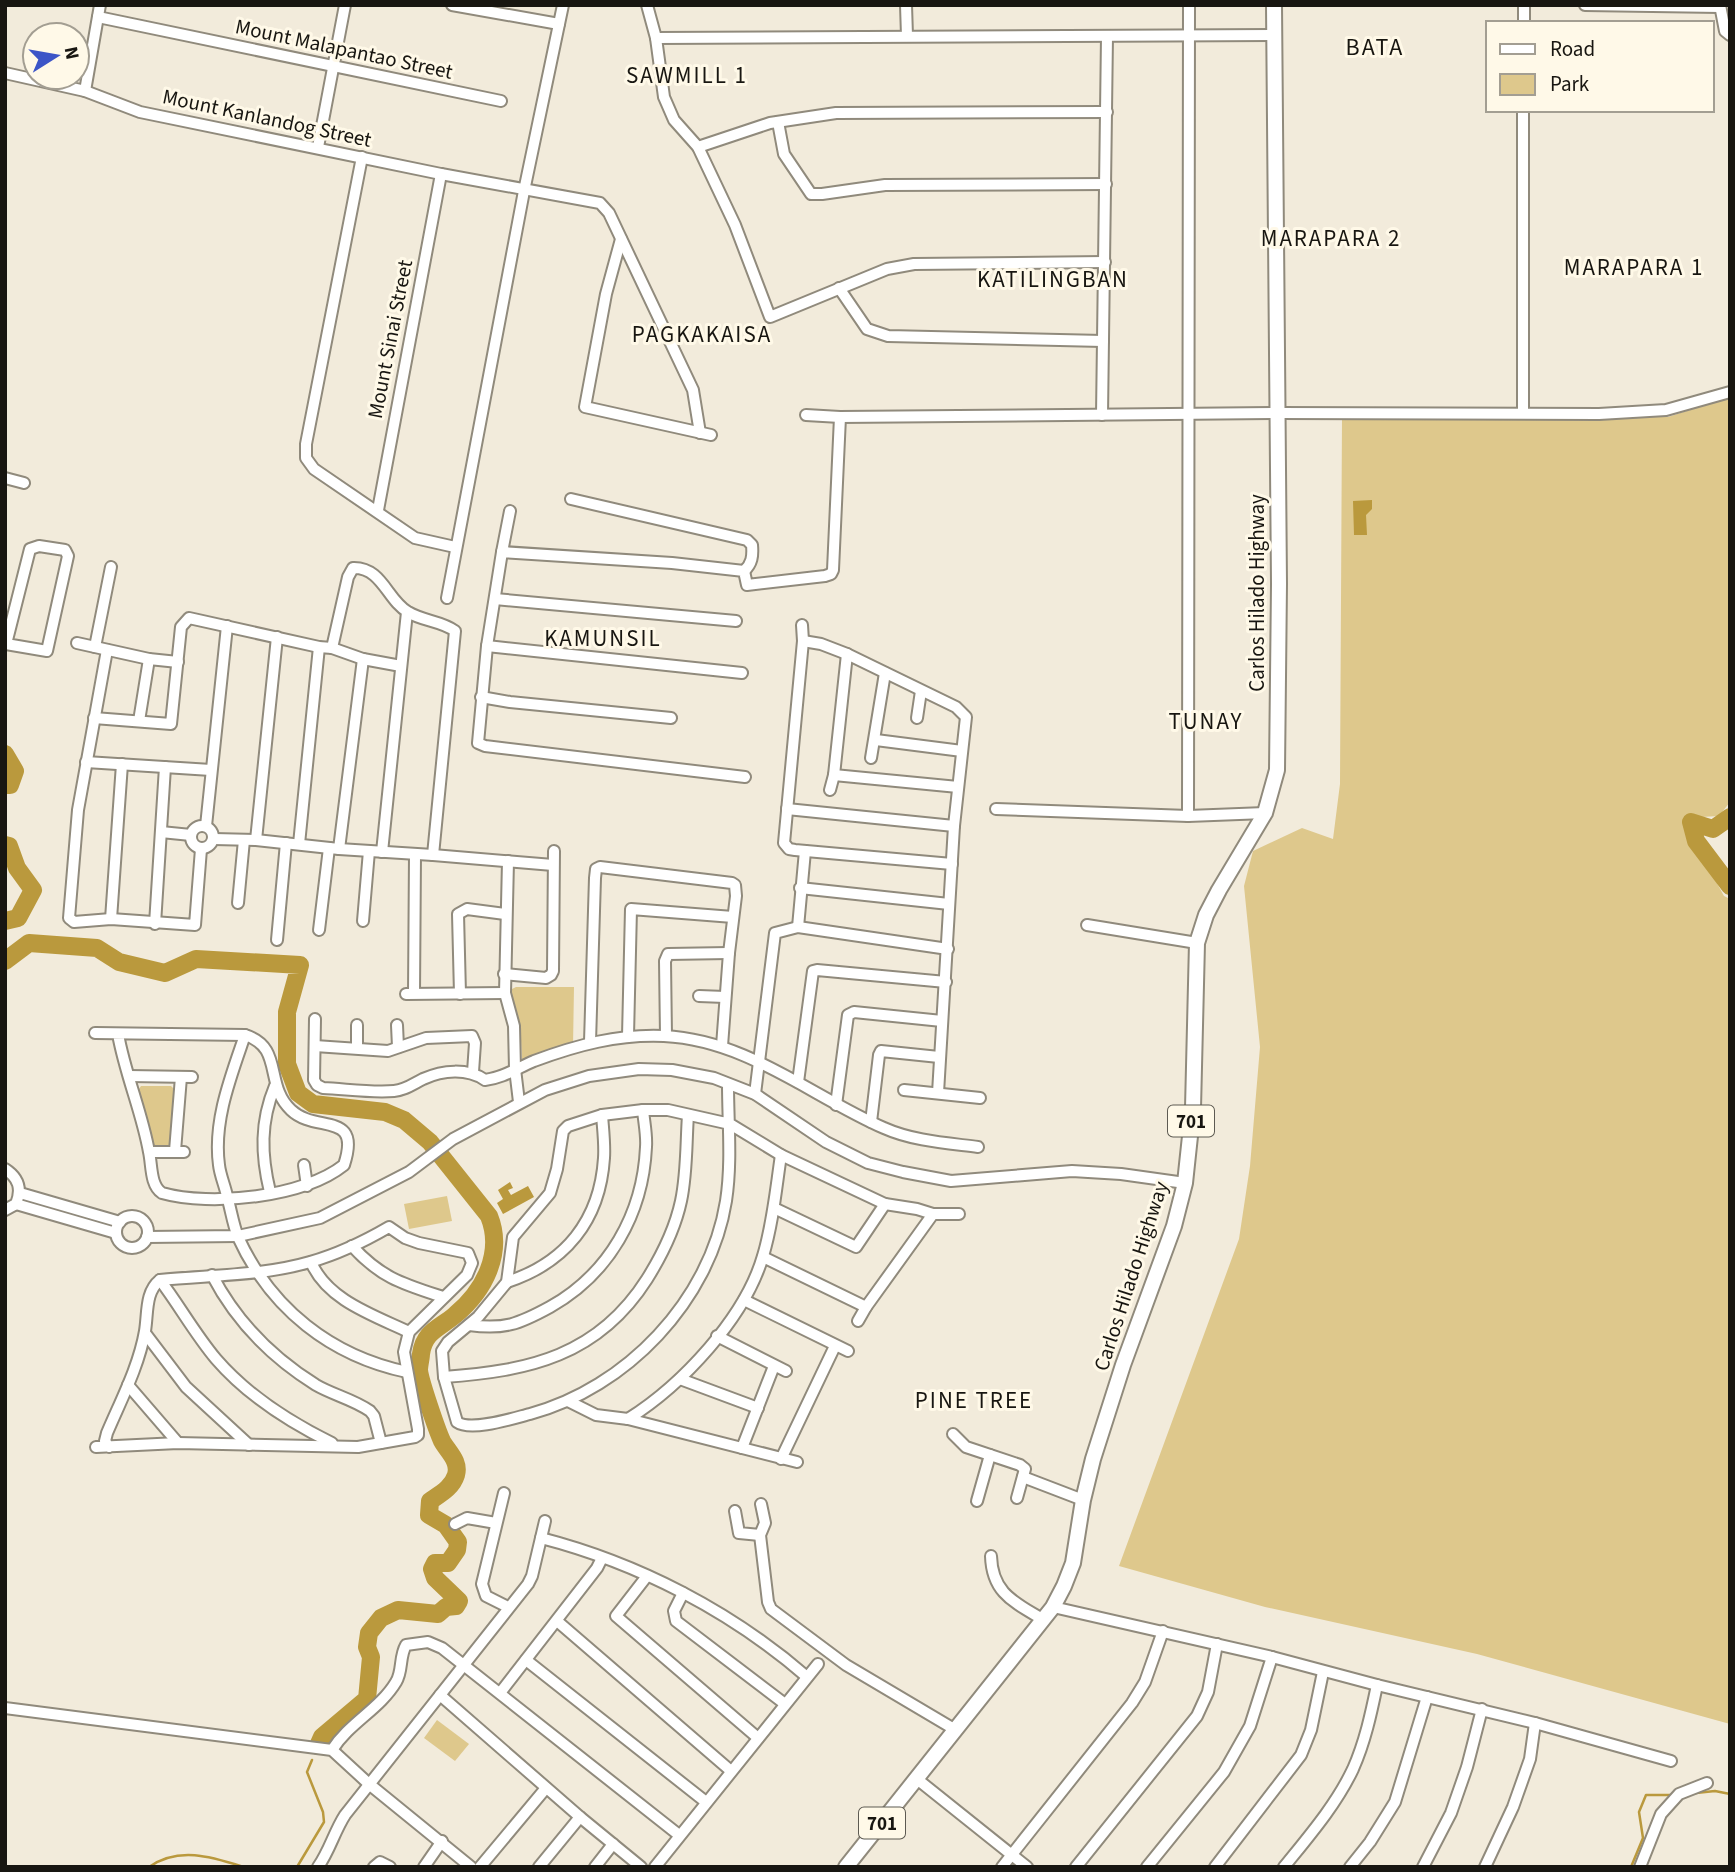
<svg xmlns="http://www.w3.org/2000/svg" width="1735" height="1872" font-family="'Source Sans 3',sans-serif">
	<rect width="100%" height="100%" fill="#f2ebdb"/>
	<!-- green -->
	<g fill="#dec88c">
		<path d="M1730,397V802L1719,816L1683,818L1696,854L1713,876L1724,896L1730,899V1724L1477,1654L1265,1607L1119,1566L1239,1239L1250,1166L1260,1047L1244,886L1253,851L1302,828L1333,839L1340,784L1342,417H1668Z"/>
		<path d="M516,987H574L573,1047L528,1060L522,1059L520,1023L509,994L512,989Z"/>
		<path d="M141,1086H171L176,1091L170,1148L154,1150L137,1092Z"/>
		<path d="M447,1196L452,1221L409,1229L404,1204Z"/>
		<path d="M437,1720L469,1744L455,1761L424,1738Z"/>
	</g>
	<!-- water -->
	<g fill="#ba993d">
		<path d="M1372,500V509L1366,515L1367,535H1354L1353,501Z"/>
		<path d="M510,1182L513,1188L508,1190L511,1195L528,1186L534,1197L503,1214L497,1203L503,1199L498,1190Z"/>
	</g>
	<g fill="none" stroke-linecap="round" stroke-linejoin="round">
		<!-- stream -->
		<g stroke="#ba993d" stroke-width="2.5">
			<path d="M1696,1793L1715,1791L1730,1794"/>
			<path d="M149,1867C179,1846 212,1857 244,1867"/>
			<path d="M297,1867L324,1822L323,1812L307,1772L312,1760"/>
			<path d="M1631,1867L1643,1838L1639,1812L1646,1795H1672"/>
		</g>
		<!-- river -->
		<g stroke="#ba993d" stroke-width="18">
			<path d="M5,754L15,771L10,785H5"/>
			<path d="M1730,817L1713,829L1691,822L1696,841L1730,886"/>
			<path d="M5,845L9,846L17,868L33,890L18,918L5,921"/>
			<path d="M5,961L29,943L97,948L119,962L165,973L196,959L300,965L287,1012V1064L298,1093L313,1104L385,1112L404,1120L430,1142L489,1216C504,1253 484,1291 455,1315C440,1328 424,1331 421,1354C421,1358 419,1365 419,1370C420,1381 437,1430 442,1441C448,1452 460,1461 456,1475C452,1488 440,1494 430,1501L429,1515L446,1525L458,1542L457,1550L448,1563H435L432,1569L435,1578L459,1601L456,1606L446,1607L438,1614L398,1610L381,1618L369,1633L367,1647L371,1657L367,1699L322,1737L318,1746"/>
		</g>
		<!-- minor casing -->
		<g stroke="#908a7c" stroke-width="14">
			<g id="minor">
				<path d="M452,5L559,24"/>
				<path d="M647,5L656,38L1274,35"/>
				<path d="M906,5L907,36"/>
				<path d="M1585,5L1720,7"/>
				<path d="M1720,5L1725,31L1730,35"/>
				<path d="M98,17L501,101"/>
				<path d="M1524,23V5"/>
				<path d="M656,38L664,97L674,120L698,147L735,225L770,317L887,269L914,264L1105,262"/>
				<path d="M5,73L85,91L140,112L441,174L600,203L609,213L693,390L700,433"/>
				<path d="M85,91L100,5"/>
				<path d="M778,122L784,154L811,194H822L885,185L1106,184"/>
				<path d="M318,147L345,5"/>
				<path d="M698,147L770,123L836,113L1107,112"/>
				<path d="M362,157L306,444V458L314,469L415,538L455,547"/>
				<path d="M621,239L606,294L585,407L711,435"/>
				<path d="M839,288L867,329L888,336L1103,341"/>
				<path d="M1523,413V110"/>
				<path d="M806,415L840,417L1279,413L1599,414L1666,410L1730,392"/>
				<path d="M1102,415L1107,36"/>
				<path d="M5,478L24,483"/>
				<path d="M571,499L747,540L752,545C753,556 752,564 744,571"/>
				<path d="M378,510L441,174"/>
				<path d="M502,552L510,511"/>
				<path d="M447,598L524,191L563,5"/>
				<path d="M495,599L736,621"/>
				<path d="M802,625L803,641L784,843L789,849L795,850L952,864"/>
				<path d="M803,641L821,644L847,654L956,707L966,717L954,826L938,1093"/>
				<path d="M77,643L149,659"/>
				<path d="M5,644H6L47,651L68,556L65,550L39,546L30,549L6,644"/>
				<path d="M487,646L742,673"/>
				<path d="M95,647L111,567"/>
				<path d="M332,648L348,577L353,568C382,567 387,600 408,612C422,621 442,621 455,631L433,855"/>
				<path d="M107,650L78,810L69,918L74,922L111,919L195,925L201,849"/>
				<path d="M481,697L510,702L671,718"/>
				<path d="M94,718L171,724L181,627L189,618L319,647L332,648L363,659L401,666"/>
				<path d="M917,718L921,691"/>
				<path d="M139,721L149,659L178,662"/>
				<path d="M876,740L962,751"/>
				<path d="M871,758L885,673"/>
				<path d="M86,762L211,770"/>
				<path d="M834,775L958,787"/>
				<path d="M745,777L485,746L478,743L487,646L502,552L672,563L744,571L747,585L825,576L831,574L833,570L840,417"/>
				<path d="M830,790L834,775L847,654"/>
				<path d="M787,809L954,826"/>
				<path d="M996,809L1188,816L1265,813"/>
				<path d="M1188,816L1189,5"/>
				<circle cx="202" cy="837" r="11"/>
				<path d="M206,826L227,626"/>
				<path d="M161,832L191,835"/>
				<path d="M214,839L256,840L339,849L433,855L553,865"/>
				<path d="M256,840L277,637"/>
				<path d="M299,844L319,647"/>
				<path d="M339,849L363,659"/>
				<path d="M382,852L407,612"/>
				<path d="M508,861L505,993L514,1026L515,1069L519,1102"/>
				<path d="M800,888L949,904"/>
				<path d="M238,903L244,840"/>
				<path d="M111,919L122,764"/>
				<path d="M363,921L369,851"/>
				<path d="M155,924L165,767"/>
				<path d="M1087,925L1197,943"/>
				<path d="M798,927L805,851"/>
				<path d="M319,930L329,848"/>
				<path d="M277,940L286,843"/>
				<path d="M504,974L546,978L551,975L553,971L554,851"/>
				<path d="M414,993L415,855"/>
				<path d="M406,994L505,993"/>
				<path d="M460,994L458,914L467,909L505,914"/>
				<path d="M699,996L725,997"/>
				<path d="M315,1019L314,1080L317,1085L323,1088C346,1089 371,1093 394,1091C406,1090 413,1084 423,1079C443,1070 467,1068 485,1080C503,1078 517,1068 534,1061C577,1045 618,1034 664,1036C747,1040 811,1096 884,1128C913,1141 947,1143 978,1147"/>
				<path d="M397,1025L398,1047"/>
				<path d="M95,1033L245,1035C284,1047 264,1085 291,1110C316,1134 362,1110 344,1165C304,1197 211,1207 162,1193C150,1185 152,1165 149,1152C142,1112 125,1074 118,1034"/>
				<path d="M245,1035C231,1076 213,1121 219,1165C220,1175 225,1186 227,1196C231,1210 233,1224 238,1237C271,1309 331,1356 407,1372"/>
				<path d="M628,1036L631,909L733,917"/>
				<path d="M666,1036L665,961L668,954L729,953"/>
				<path d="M590,1042L595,878L596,869L600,867L732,883L735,885L736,896L729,953L722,1046"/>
				<path d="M315,1046L388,1051L426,1038L472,1036L475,1043L473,1072"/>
				<path d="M357,1048V1025"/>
				<path d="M129,1076L192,1077"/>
				<path d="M798,1082L813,971L817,970L946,982"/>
				<path d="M728,1084C728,1123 732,1162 726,1201C710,1301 626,1388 530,1414C514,1418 471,1432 457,1422L444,1377L442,1351L448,1342L478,1317L507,1282L513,1237L550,1193L557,1169L563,1131L568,1126L602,1115L643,1110H668L730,1124L781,1155L885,1204L917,1209L933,1214H959"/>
				<path d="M904,1090L980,1098"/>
				<path d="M755,1094L775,933L798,927L948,949"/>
				<path d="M836,1105L848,1015L854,1012L942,1021"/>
				<path d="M871,1122L879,1055L881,1051L939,1057"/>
				<path d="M175,1151L181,1077"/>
				<path d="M150,1152H184"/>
				<path d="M304,1165L307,1186"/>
				<path d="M5,1169C19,1178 22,1189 16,1204L5,1210"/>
				<path d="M270,1192C261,1155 260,1122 275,1086"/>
				<path d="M20,1193L120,1222"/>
				<path d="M16,1204L116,1233"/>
				<path d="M774,1208L856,1247L885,1204"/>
				<circle cx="132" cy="1232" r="16"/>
				<path d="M147,1237L238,1236L320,1218L409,1172L453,1139L545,1090L589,1076L639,1069L672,1070L714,1078L755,1094L826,1142L868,1163L903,1172L951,1181L1072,1171L1121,1174L1185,1183"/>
				<path d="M352,1246C381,1278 403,1284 443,1297"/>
				<path d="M763,1257L866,1307"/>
				<path d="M311,1262C327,1300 373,1315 409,1332"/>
				<path d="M212,1275C236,1321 271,1357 316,1385C333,1395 353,1399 370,1411L374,1416L381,1443"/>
				<path d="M160,1280C179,1305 195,1334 216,1359C248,1396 289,1422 332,1443"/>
				<path d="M507,1282C565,1263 600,1221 604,1158C605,1144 603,1129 602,1115"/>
				<path d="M744,1300L848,1351"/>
				<path d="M858,1321L866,1307L933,1214"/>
				<path d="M469,1325C504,1330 519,1324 550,1307C609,1274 643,1214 646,1147C647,1135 644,1122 643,1110"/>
				<path d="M145,1333L186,1387L249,1445"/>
				<path d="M717,1336L786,1371"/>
				<path d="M444,1377C529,1371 598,1356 647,1279C662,1255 675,1229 681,1201C687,1173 686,1144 688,1115"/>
				<path d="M680,1379L758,1408"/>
				<path d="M128,1385L178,1443"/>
				<path d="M568,1401L596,1415L628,1419L797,1462"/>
				<path d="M628,1419C682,1385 745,1318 763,1256C773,1223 776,1188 781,1155"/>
				<path d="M953,1434L966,1447L1020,1465L1025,1469L1017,1498"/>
				<path d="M96,1447L178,1443L358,1447L415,1437L418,1435V1429L404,1352L409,1332L467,1275L472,1263L468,1253L419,1243L405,1238L389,1227C365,1241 338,1254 310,1262C262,1276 209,1275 160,1280C145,1292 148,1313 145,1331C139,1366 121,1400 107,1433L105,1441L109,1447"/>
				<path d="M742,1448L774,1366"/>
				<path d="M781,1459L835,1346"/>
				<path d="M1023,1477L1083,1500"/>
				<path d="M504,1493L482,1584L486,1596L508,1607"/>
				<path d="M977,1501L990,1455"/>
				<path d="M761,1504L765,1523L760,1535L768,1602L771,1609L846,1665L954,1729"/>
				<path d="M735,1511L739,1533L760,1535"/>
				<path d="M455,1524L467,1518L496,1523"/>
				<path d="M541,1538C638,1563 731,1611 807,1677"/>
				<path d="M991,1556C992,1593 1014,1602 1042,1619"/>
				<path d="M647,1576L616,1616L758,1738"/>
				<path d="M683,1593L674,1611L676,1621L785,1704"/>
				<path d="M1053,1607L1272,1657L1377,1685L1535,1723L1671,1761"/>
				<path d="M557,1621L731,1771"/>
				<path d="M526,1660L706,1802"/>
				<path d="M500,1693L597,1568L602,1558"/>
				<path d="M440,1695L580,1817L641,1867"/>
				<path d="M5,1708L332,1750L369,1784L471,1867"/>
				<path d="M332,1750C349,1723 380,1709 396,1682C403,1671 399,1657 406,1645L428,1642L442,1648L679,1835"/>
				<path d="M917,1779L1027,1867"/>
				<path d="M318,1867C330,1850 334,1832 345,1815L528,1584L532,1576L545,1521"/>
				<path d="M374,1867L380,1862L390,1867"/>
				<path d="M424,1867L442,1841"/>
				<path d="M480,1867L546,1788"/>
				<path d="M539,1867L580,1817"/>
				<path d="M595,1867L613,1844"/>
				<path d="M655,1867L818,1664"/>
				<path d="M1002,1867L1132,1703L1145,1682L1163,1631"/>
				<path d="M1076,1867L1197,1716L1208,1692L1217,1644"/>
				<path d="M1147,1867L1224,1772L1250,1726L1272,1657"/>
				<path d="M1215,1867L1301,1755L1311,1730L1323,1672"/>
				<path d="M1284,1867C1309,1836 1336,1805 1353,1769C1365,1742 1371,1714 1377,1685"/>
				<path d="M1350,1867L1370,1842L1395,1802L1427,1697"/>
				<path d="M1423,1867L1451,1813L1467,1767L1482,1709"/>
				<path d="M1485,1867L1513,1807L1530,1759L1535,1723"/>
				<path d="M1640,1867L1661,1814L1679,1794L1707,1783"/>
			</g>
		</g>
		<!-- major casing -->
		<g stroke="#908a7c" stroke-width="18">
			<path id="major" d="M846,1867L1053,1607L1064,1586L1073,1563L1083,1500L1093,1459L1123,1365L1174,1226L1185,1183L1193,1108L1197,943L1206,915L1219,890L1265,813L1277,770L1279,584L1274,5"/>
		</g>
		<!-- minor -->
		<use href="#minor" stroke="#fff" stroke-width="10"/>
		<!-- major -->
		<use href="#major" stroke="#fff" stroke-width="14"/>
	</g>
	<g text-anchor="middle" stroke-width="6" stroke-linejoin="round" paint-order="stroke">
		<!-- shield labels -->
		<g fill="#fff9e8" stroke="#5d5a52" stroke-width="2">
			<rect x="1168" y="1105.5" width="46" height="31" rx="5"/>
			<rect x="859" y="1807.5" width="46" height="31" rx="5"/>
		</g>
		<g font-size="19" font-weight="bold" fill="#181611">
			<text x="1191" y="1128">701</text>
			<text x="882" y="1830">701</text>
		</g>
		<!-- street labels -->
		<g font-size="21" fill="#181611" stroke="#fff9e8">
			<text transform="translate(344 49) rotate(12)" y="7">Mount Malapantao Street</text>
			<text transform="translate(267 118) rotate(12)" y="7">Mount Kanlandog Street</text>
			<text transform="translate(390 339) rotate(-79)" y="7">Mount Sinai Street</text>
			<text transform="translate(1257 593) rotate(-90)" y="7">Carlos Hilado Highway</text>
			<text transform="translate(1131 1276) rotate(-72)" y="7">Carlos Hilado Highway</text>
		</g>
		<!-- neighbourhood labels -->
		<g font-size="23" letter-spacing="2" fill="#181611" stroke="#fff9e8">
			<text x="687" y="83">SAWMILL 1</text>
			<text x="1331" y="246">MARAPARA 2</text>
			<text x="1634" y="275">MARAPARA 1</text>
			<text x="1053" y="287">KATILINGBAN</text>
			<text x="702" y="342">PAGKAKAISA</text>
			<text x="603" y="646">KAMUNSIL</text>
			<text x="1206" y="729">TUNAY</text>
			<text x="974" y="1408">PINE TREE</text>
		</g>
		<!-- quarter labels -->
		<g font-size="24" letter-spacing="2" fill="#181611" stroke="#fff9e8">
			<text x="1375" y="55">BATA</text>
		</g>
	</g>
	<!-- border -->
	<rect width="1735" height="1872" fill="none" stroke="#181611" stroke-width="14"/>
	<!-- legend -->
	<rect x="1486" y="21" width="228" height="91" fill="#fff9e8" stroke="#a39e92" stroke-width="2"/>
	<rect x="1500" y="44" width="35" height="10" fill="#ffffff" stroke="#a39e92" stroke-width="2"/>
	<text x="1550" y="56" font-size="21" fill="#181611">Road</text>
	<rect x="1500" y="74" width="35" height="21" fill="#dec88c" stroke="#a39e92" stroke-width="2"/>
	<text x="1550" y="91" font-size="21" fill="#181611">Park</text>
	<!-- north arrow -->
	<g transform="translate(56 56) rotate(79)"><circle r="33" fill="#fff9e8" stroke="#a39e92" stroke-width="2"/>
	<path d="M0-5L12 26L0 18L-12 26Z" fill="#3c55c7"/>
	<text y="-10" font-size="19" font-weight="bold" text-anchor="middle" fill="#181611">N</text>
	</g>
</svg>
